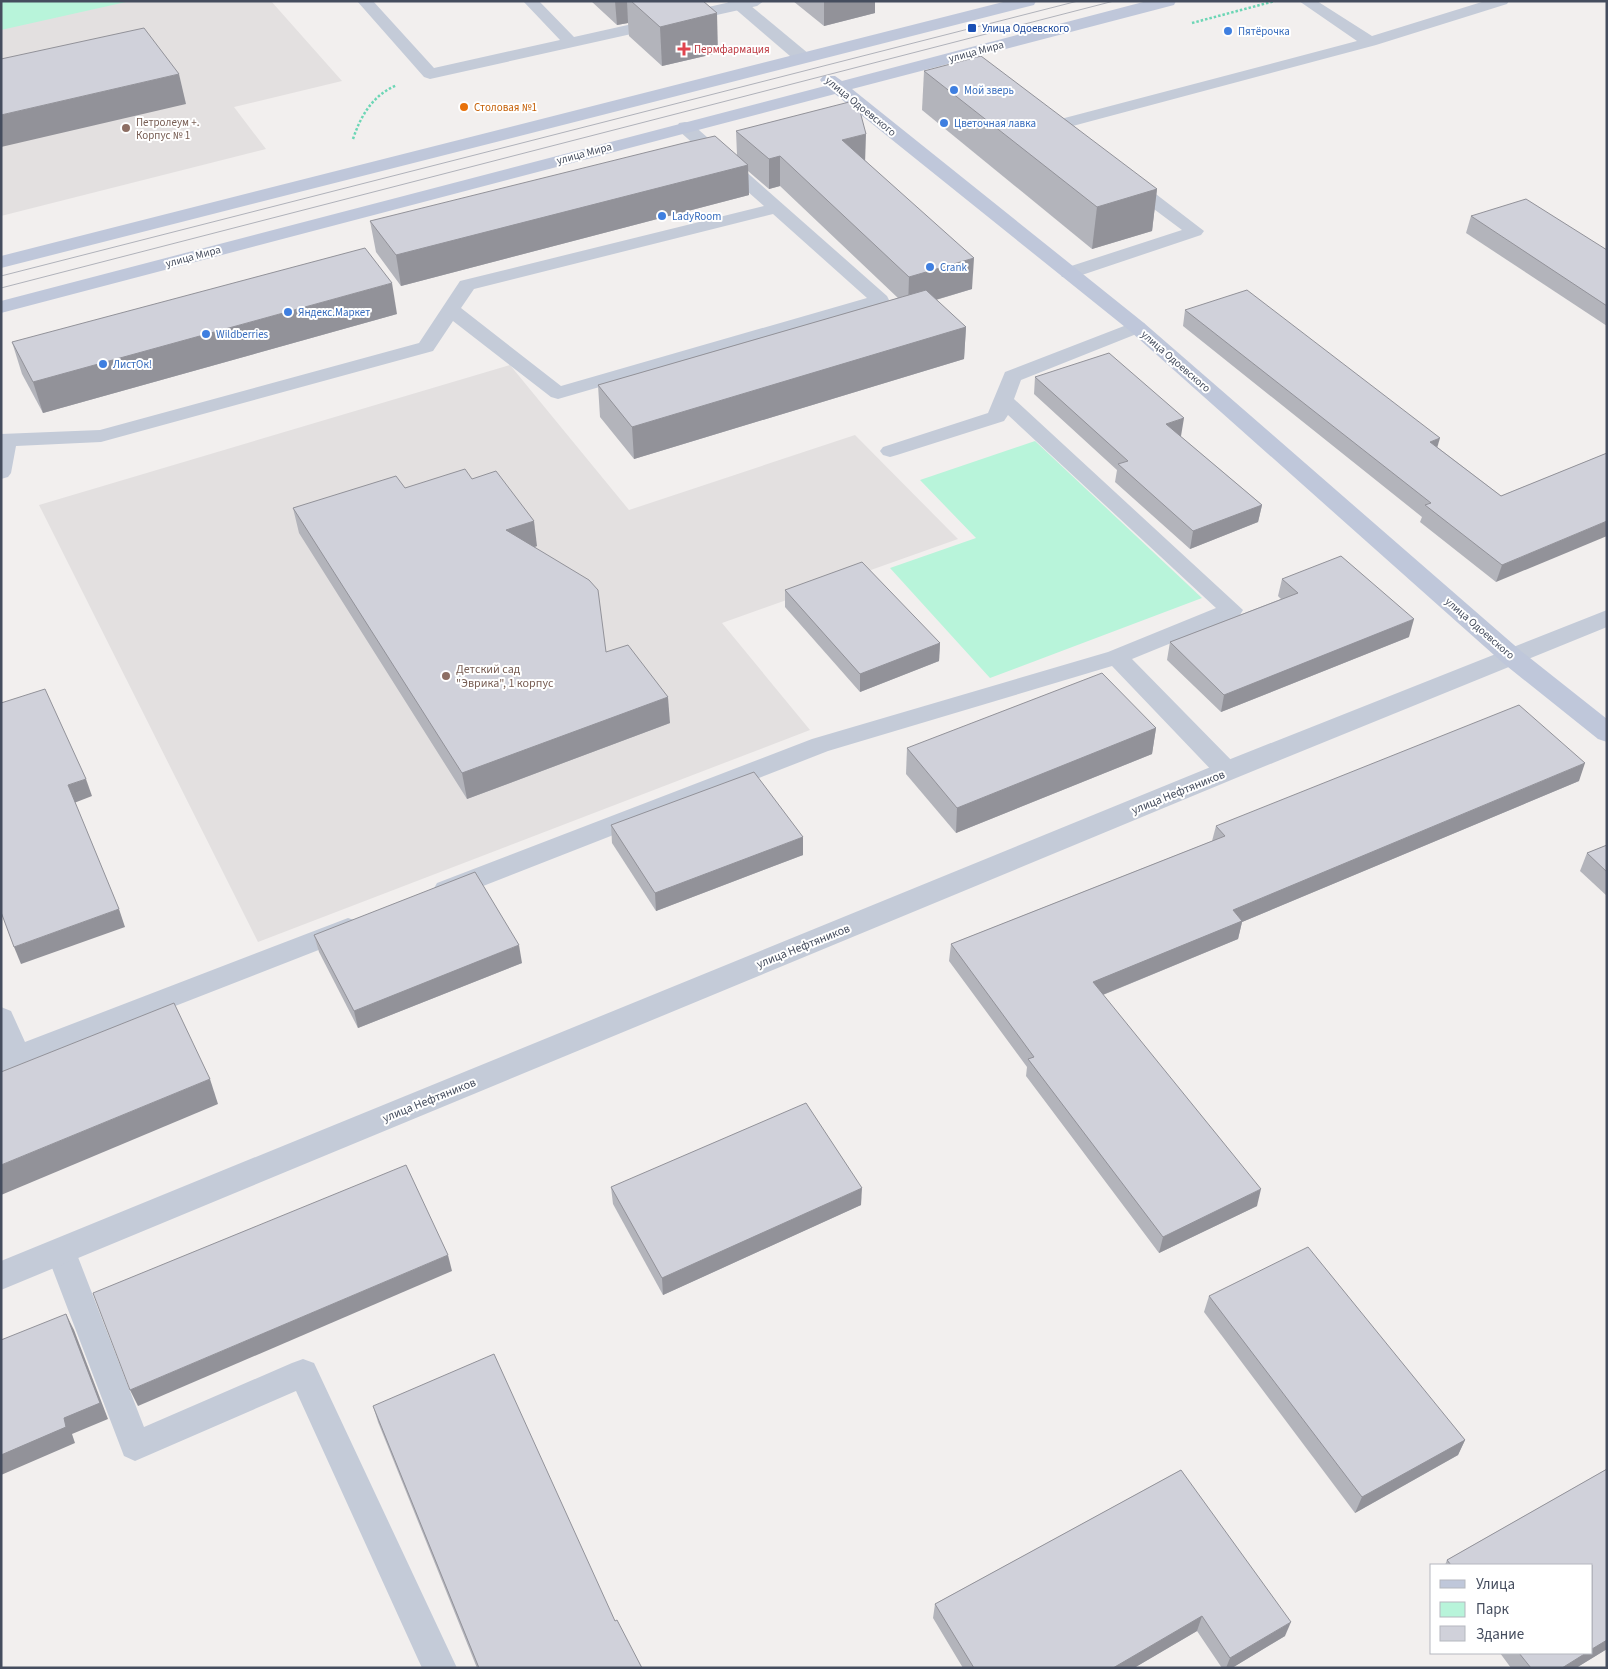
<svg xmlns="http://www.w3.org/2000/svg" width="1608" height="1669" font-family="'Source Sans 3',sans-serif">
	<rect width="100%" height="100%" fill="#f2efee"/>
	<!-- education -->
	<g fill="#e3e0e0">
		<path d="M1,1H271L342,81L234,107L266,149L1,216Z"/>
		<path d="M510,365L629,510L855,435L958,539L722,623L810,730L258,942L39,505Z"/>
	</g>
	<!-- green -->
	<g fill="#b8f4da">
		<path d="M1,1H125L126,2L1,30Z"/>
		<path d="M1035,441L1202,598L990,678L890,568L976,538L920,480Z"/>
	</g>
	<g fill="none" stroke-linecap="round" stroke-linejoin="round">
		<!-- path -->
		<g stroke="#6cd6b5" stroke-width="2.5" stroke-dasharray="2.5 2" stroke-linecap="butt">
			<path d="M1192,23L1275,1"/>
			<path d="M353,139C361,115 373,95 397,85"/>
		</g>
		<!-- lane -->
		<g fill="#c4cbd8" fill-rule="evenodd">
			<path d="M357,1H373L434,68L560,40L523,1H539L574,37L735,1H764L757,6L430,79L424,77Z"/>
			<path d="M1299,1H1317L1372,36L1485,1H1509L1507,4L1376,45L1054,131L1048,130L1031,114L1033,110C1044,108 1049,114 1057,120L1357,41Z"/>
			<path d="M685,122L691,123L887,296L889,300L887,304L558,399L551,397L453,321L433,351L101,442L16,446L11,473L8,477L1,479V434L100,430L419,343L460,281L764,206L679,131L677,127L679,123ZM773,214L867,298L561,386L461,308L474,289Z"/>
			<path d="M1129,177L1135,178L1204,231L1201,235L1076,277H1062L1060,273L1062,269L1182,230L1123,186L1120,182L1123,178Z"/>
			<path d="M1137,321L1144,323L1147,327L1144,331L1021,380L1014,399L1243,610L1240,615L1132,659L1236,765L1239,771L1236,777L1227,779L1218,777L1112,666L828,751L455,897L446,899L437,897L433,890L437,883L812,739L1108,652L1216,608L1008,415L1004,421L897,455L890,457L883,455L880,451L883,447L988,413L1005,372Z"/>
			<path d="M348,918L357,921L361,928L357,935L1,1074V1007L11,1011L25,1042Z"/>
			<path d="M61,1239L72,1243L76,1252L144,1427L292,1363L303,1359L314,1363L457,1668H422L296,1391L135,1461L124,1456L46,1252L50,1243Z"/>
		</g>
		<!-- street -->
		<g fill="#c4cbd8" fill-rule="evenodd">
			<path d="M726,1H745L809,54L812,58L809,62H797Z"/>
			<path d="M1607,610V627L1236,778L1,1290V1261L1218,764Z"/>
		</g>
		<!-- secondary -->
		<g fill="#bfc7da" fill-rule="evenodd">
			<path d="M1007,1H1036L1034,5L1,268V256Z"/>
			<path d="M1147,1H1176L1174,5L852,89L1144,323L1521,651L1607,719V742L1598,739L1503,663L1130,331L835,94L1,313V301L825,86L820,80L823,76H835L842,81Z"/>
		</g>
		<!-- tram -->
		<g stroke="#b0b2ba" stroke-width="1">
			<path d="M1,276L1078,1"/>
			<path d="M1,288L1114,1"/>
		</g>
	</g>
	<!-- wall -->
	<g fill="#b3b4bb">
		<path d="M591,1H703L718,53L662,66L629,36L628,23L617,25Z"/>
		<path d="M793,1H875V13L824,26Z"/>
		<path d="M924,71L1157,189L1152,231L1092,249L922,110Z"/>
		<path d="M736,131L866,161L972,289L936,300L966,327L964,359L634,459L600,417L598,385L898,298L780,186L769,189L748,171L749,195L401,286L376,252L370,221L737,155Z"/>
		<path d="M1471,216L1607,250V326L1466,233Z"/>
		<path d="M1185,310L1437,447L1501,496L1607,453L1496,582L1420,522L1422,517L1183,326Z"/>
		<path d="M397,314L43,413L22,374L12,342Z"/>
		<path d="M1035,377L1181,436H1180L1262,505L1258,522L1190,549L1115,482L1117,470L1034,394Z"/>
		<path d="M472,479L537,546L535,547L606,652L670,723L467,799L299,533L293,508L405,488Z"/>
		<path d="M1282,579L1409,637L1221,712L1167,660L1170,642L1281,599L1278,596Z"/>
		<path d="M785,590L940,643L939,661L860,692L785,607Z"/>
		<path d="M1156,728L1152,754L956,833L906,774L907,748Z"/>
		<path d="M1579,781L1242,922L1238,939L1103,995L1257,1206L1159,1253L1026,1076L1027,1067L949,961L951,944L1212,841L1216,826Z"/>
		<path d="M611,825L803,855L656,911L612,843Z"/>
		<path d="M1607,845V896L1580,871L1587,853Z"/>
		<path d="M314,935L522,963L358,1028L319,952Z"/>
		<path d="M611,1187L861,1205L663,1295L613,1204Z"/>
		<path d="M1209,1296L1465,1440L1458,1455L1355,1513L1204,1312Z"/>
		<path d="M373,1406L615,1621L642,1668H477L378,1422Z"/>
		<path d="M1607,1469V1649L1576,1668H1511L1500,1653H1592V1565H1445L1447,1560Z"/>
		<path d="M1181,1470L1285,1636L1232,1668H1222L1197,1631L1134,1668H963L933,1618L935,1604Z"/>
	</g>
	<!-- shaded-wall -->
	<g fill="#929299">
		<path d="M615,1H627L628,23L617,25Z"/>
		<path d="M824,1H875V13L824,26Z"/>
		<path d="M717,13L718,53L662,66L660,27Z"/>
		<path d="M179,74L186,104L1,147V115Z"/>
		<path d="M866,134L865,164L842,140Z"/>
		<path d="M780,156V186L769,189V159Z"/>
		<path d="M748,165L749,195L401,286L396,255Z"/>
		<path d="M1157,189L1152,231L1092,249L1097,207Z"/>
		<path d="M974,258L972,289L908,308L909,277Z"/>
		<path d="M392,283L397,314L43,413L33,382Z"/>
		<path d="M966,327L964,359L634,459L632,427Z"/>
		<path d="M1184,418L1181,436L1164,442L1166,424Z"/>
		<path d="M1440,438L1435,455L1430,442Z"/>
		<path d="M1262,505L1258,522L1190,549L1193,531Z"/>
		<path d="M534,521L537,546L510,555L506,530Z"/>
		<path d="M1607,521V536L1496,582L1502,565Z"/>
		<path d="M1414,619L1409,637L1221,712L1224,695Z"/>
		<path d="M940,643L939,661L860,692V674Z"/>
		<path d="M668,697L670,723L467,799L462,773Z"/>
		<path d="M1156,728L1152,754L956,833L957,808Z"/>
		<path d="M1585,763L1579,781L1242,922L1238,939L1090,1000L1093,982L1233,910Z"/>
		<path d="M86,779L92,796L74,803L68,785Z"/>
		<path d="M803,837V855L656,911L655,893Z"/>
		<path d="M119,909L125,927L21,964L14,947Z"/>
		<path d="M519,945L522,963L358,1028L354,1011Z"/>
		<path d="M210,1079L218,1104L1,1195V1165Z"/>
		<path d="M862,1188L861,1205L663,1295L662,1278Z"/>
		<path d="M1261,1189L1257,1206L1159,1253L1163,1237Z"/>
		<path d="M448,1255L452,1271L138,1406L130,1390Z"/>
		<path d="M66,1314L74,1330L108,1419L72,1434L75,1443L1,1475V1455L64,1418Z"/>
		<path d="M1465,1440L1458,1455L1355,1513L1362,1497Z"/>
		<path d="M1202,1616L1197,1631L1134,1668H1113Z"/>
		<path d="M1291,1622L1285,1636L1232,1668H1226L1230,1658Z"/>
		<path d="M1607,1640V1649L1576,1668H1562L1586,1653H1592V1649Z"/>
	</g>
	<!-- building -->
	<g fill="#d0d1da" stroke="#929299">
		<path d="M631,1H703L717,13L660,27Z"/>
		<path d="M144,28L179,74L1,115V59Z"/>
		<path d="M981,56L1157,189L1097,207L924,71Z"/>
		<path d="M857,100L866,134L842,140L974,258L909,277L780,156L769,159L736,131Z"/>
		<path d="M715,136L748,165L396,255L370,221L684,143Z"/>
		<path d="M1526,199L1607,250V306L1471,216Z"/>
		<path d="M365,248L392,283L33,382L12,342Z"/>
		<path d="M926,290L966,327L632,427L598,385Z"/>
		<path d="M1247,290L1440,438L1430,442L1501,496L1607,453V521L1502,565L1425,505L1431,503L1185,310Z"/>
		<path d="M1109,353L1184,418L1166,424L1262,505L1193,531L1118,464L1128,461L1035,377Z"/>
		<path d="M465,469L472,479L496,471L534,521L506,530L589,580L598,590L606,652L628,645L668,697L462,773L293,508L396,476L405,488Z"/>
		<path d="M1341,556L1414,619L1224,695L1170,642L1298,593L1282,579Z"/>
		<path d="M862,562L940,643L860,674L785,590Z"/>
		<path d="M1102,673L1156,728L957,808L907,748Z"/>
		<path d="M45,689L86,779L68,785L119,909L14,947L1,912V703Z"/>
		<path d="M1519,705L1585,763L1233,910L1242,921L1093,982L1261,1189L1163,1237L1028,1059L1034,1057L951,944L1225,836L1216,826Z"/>
		<path d="M754,772L803,837L655,893L611,825Z"/>
		<path d="M1607,845V872L1587,853Z"/>
		<path d="M475,872L519,945L354,1011L314,935Z"/>
		<path d="M174,1003L210,1079L1,1165V1072Z"/>
		<path d="M806,1103L862,1188L662,1278L611,1187Z"/>
		<path d="M406,1165L448,1255L130,1390L93,1293Z"/>
		<path d="M1308,1247L1465,1440L1362,1497L1209,1296Z"/>
		<path d="M66,1314L100,1403L64,1418L66,1427L1,1455V1340Z"/>
		<path d="M494,1354L615,1621L617,1620L642,1668H479L373,1406Z"/>
		<path d="M1607,1469V1640L1592,1649V1565H1451L1447,1560Z"/>
		<path d="M1181,1470L1291,1622L1230,1658L1202,1616L1113,1668H974L935,1604Z"/>
		<path d="M1519,1653H1586L1562,1668H1531Z"/>
	</g>
	<!-- markers -->
	<rect fill="#1a4fb4" stroke="#fff" stroke-width="2" x="967" y="23" width="10" height="10" rx="2.5"/>
	<g fill="#3f7fe0" stroke="#fff" stroke-width="2">
		<circle cx="1228" cy="31" r="5"/>
		<circle cx="954" cy="90" r="5"/>
		<circle cx="944" cy="123" r="5"/>
		<circle cx="662" cy="216" r="5"/>
		<circle cx="930" cy="267" r="5"/>
		<circle cx="288" cy="312" r="5"/>
		<circle cx="206" cy="334" r="5"/>
		<circle cx="103" cy="364" r="5"/>
	</g>
	<path fill="#e0444e" stroke="#fff" stroke-width="2" d="M681.5 41.5h5v5h5v5h-5v5h-5v-5h-5v-5h5z"/>
	<circle fill="#e8710a" stroke="#fff" stroke-width="2" cx="464" cy="107" r="5"/>
	<g fill="#8d6e63" stroke="#fff" stroke-width="2">
		<circle cx="126" cy="128" r="5"/>
		<circle cx="446" cy="676" r="5"/>
	</g>
	<g text-anchor="middle" stroke-width="4" stroke-linejoin="round" paint-order="stroke">
		<!-- far-transit labels -->
		<g font-size="11" fill="#164399" stroke="#fff" text-anchor="start">
			<text x="982" y="32">Улица Одоевского</text>
		</g>
		<!-- far-shop labels -->
		<g font-size="11" fill="#366cbe" stroke="#fff" text-anchor="start">
			<text x="1238" y="35">Пятёрочка</text>
			<text x="964" y="94">Мой зверь</text>
			<text x="954" y="127">Цветочная лавка</text>
			<text x="672" y="220">LadyRoom</text>
			<text x="940" y="271">Crank</text>
			<text x="298" y="316">Яндекс.Маркет</text>
			<text x="216" y="338">Wildberries</text>
			<text x="113" y="368">ЛистОк!</text>
		</g>
		<!-- far-health labels -->
		<g font-size="11" fill="#be3a42" stroke="#fff" text-anchor="start">
			<text x="694" y="53">Пермфармация</text>
		</g>
		<!-- far-street labels -->
		<g font-size="11" fill="#454d5e" stroke="#fff">
			<text transform="translate(976 51) rotate(-15)" y="4">улица Мира</text>
			<text transform="translate(861 106) rotate(39)" y="4">улица Одоевского</text>
			<text transform="translate(584 153) rotate(-15)" y="4">улица Мира</text>
			<text transform="translate(193 256) rotate(-15)" y="4">улица Мира</text>
			<text transform="translate(1176 361) rotate(41)" y="4">улица Одоевского</text>
			<text transform="translate(1480 628) rotate(41)" y="4">улица Одоевского</text>
		</g>
		<!-- far-food labels -->
		<g font-size="11" fill="#c56008" stroke="#fff" text-anchor="start">
			<text x="474" y="111">Столовая №1</text>
		</g>
		<!-- far-education labels -->
		<g font-size="11" fill="#785e54" stroke="#fff" text-anchor="start">
			<text x="136" y="126">Петролеум +.<tspan x="136" dy="13">Корпус № 1</tspan></text>
		</g>
		<!-- education labels -->
		<g font-size="12" fill="#785e54" stroke="#fff" text-anchor="start">
			<text x="456" y="673">Детский сад<tspan x="456" dy="14">"Эврика", 1 корпус</tspan></text>
		</g>
		<!-- street labels -->
		<g font-size="12" fill="#454d5e" stroke="#fff">
			<text transform="translate(1178 792) rotate(-22)" y="4">улица Нефтяников</text>
			<text transform="translate(803 946) rotate(-22)" y="4">улица Нефтяников</text>
			<text transform="translate(429 1100) rotate(-22)" y="4">улица Нефтяников</text>
		</g>
	</g>
	<!-- border -->
	<rect width="1608" height="1669" fill="none" stroke="#454d5e" stroke-width="5"/>
	<!-- legend -->
	<rect x="1430" y="1564" width="162" height="90" fill="#ffffff" stroke="#b5b8bf"/>
	<rect x="1440" y="1580" width="25" height="8" fill="#bfc7da" stroke="#b5b8bf"/>
	<text x="1476" y="1589" font-size="15" fill="#454d5e">Улица</text>
	<rect x="1440" y="1602" width="25" height="15" fill="#b8f4da" stroke="#b5b8bf"/>
	<text x="1476" y="1614" font-size="15" fill="#454d5e">Парк</text>
	<rect x="1440" y="1626" width="25" height="15" fill="#d0d1da" stroke="#b5b8bf"/>
	<text x="1476" y="1639" font-size="15" fill="#454d5e">Здание</text>
</svg>
